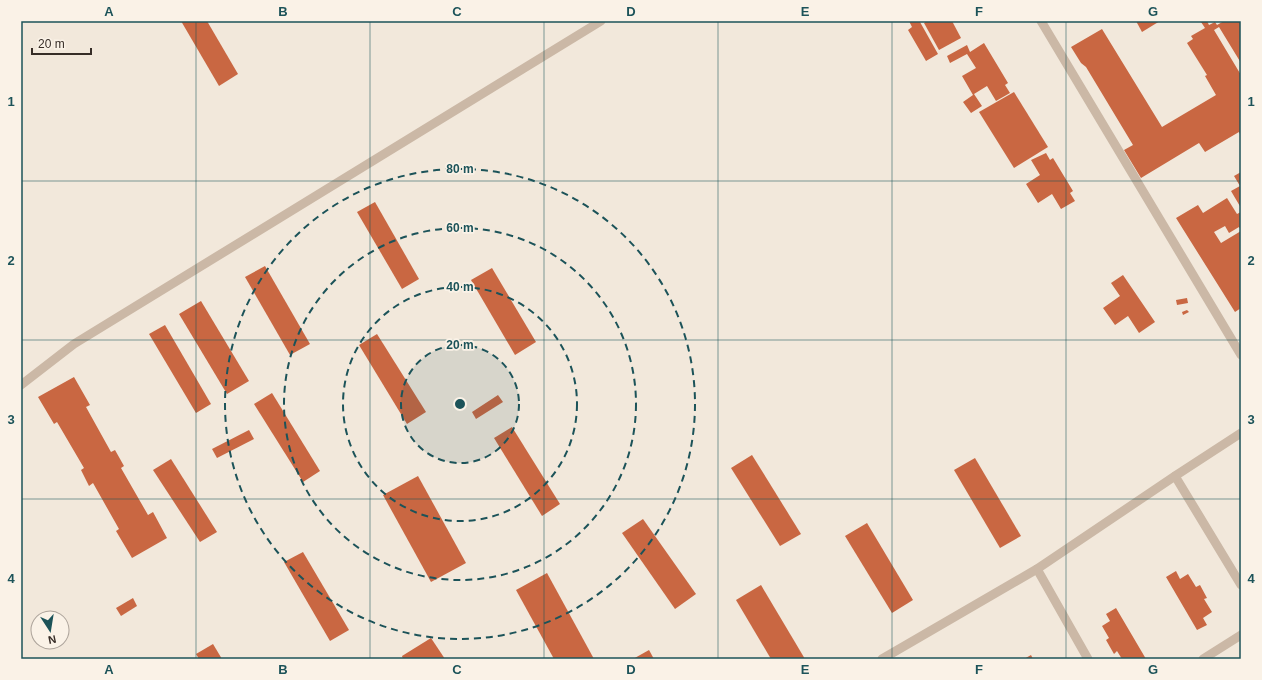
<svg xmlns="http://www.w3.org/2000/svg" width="1262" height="680" font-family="Arial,sans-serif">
	<rect width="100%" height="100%" fill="#f2e8db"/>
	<!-- building -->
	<g fill="#c96742">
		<path d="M181,21H207L238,74L219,86Z"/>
		<path d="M909,21H922L920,22L938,54L926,61L908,30L912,27Z"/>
		<path d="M927,21H952L961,38L939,50L924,23Z"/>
		<path d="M1136,21H1160L1142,32Z"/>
		<path d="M1202,21H1207L1209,25L1215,22L1217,25L1224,21H1241V63L1219,27L1214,30L1241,75V136L1239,132L1205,152L1199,143L1141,178L1124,150L1133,145L1086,67L1081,63L1071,47L1102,29L1162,127L1216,95L1205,76L1207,75L1187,43L1193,39L1191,36L1205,28L1201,22Z"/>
		<path d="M984,43L1008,83L1005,85L1010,93L996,101L987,86L974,94L982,106L971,113L963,102L973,95L962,76L976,68L967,54L950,63L947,56L967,45L970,52Z"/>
		<path d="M1014,92L1048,147L1014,168L979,112Z"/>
		<path d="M1046,153L1050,160L1053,158L1073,191L1070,193L1075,201L1061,209L1052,194L1038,203L1026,184L1040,175L1031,160Z"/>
		<path d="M1241,172V208L1231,191L1240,186L1234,176Z"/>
		<path d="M1227,198L1237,214L1241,212V230L1239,227L1229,233L1225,226L1214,232L1221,243L1241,231V308L1235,312L1176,218L1198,205L1203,213Z"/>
		<path d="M375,202L419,279L402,289L357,212Z"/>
		<path d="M265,266L310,344L290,355L245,277Z"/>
		<path d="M492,268L536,342L515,355L471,280Z"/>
		<path d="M1123,275L1155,322L1139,333L1128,316L1115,325L1103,308L1120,296L1111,283Z"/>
		<path d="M1187,298L1188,303L1177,305L1176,300Z"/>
		<path d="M201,301L249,381L227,394L179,314Z"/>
		<path d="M1187,310L1189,312L1183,315L1182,312Z"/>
		<path d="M165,325L211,404L196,413L149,334Z"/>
		<path d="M377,334L426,412L407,424L359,345Z"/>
		<path d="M74,377L90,405L86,407L111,452L115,450L124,466L121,468L148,515L153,512L167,538L132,558L116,531L119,529L93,483L89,486L81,470L84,468L57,422L54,424L38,397Z"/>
		<path d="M272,393L320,471L303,482L254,404Z"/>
		<path d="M498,395L503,402L476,419L472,412Z"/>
		<path d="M512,427L560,504L542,516L494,438Z"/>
		<path d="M249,430L254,439L217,458L212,449Z"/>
		<path d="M752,455L801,534L780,546L731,468Z"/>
		<path d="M975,458L1021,536L1000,548L954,470Z"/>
		<path d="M171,459L217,532L200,542L153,470Z"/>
		<path d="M418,476L466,563L431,582L383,495Z"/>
		<path d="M643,519L696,594L675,609L622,533Z"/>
		<path d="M867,523L913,600L892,613L845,536Z"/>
		<path d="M303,552L349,630L330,641L284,562Z"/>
		<path d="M1176,571L1180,579L1188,574L1196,587L1200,585L1207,598L1204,599L1212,612L1203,618L1207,625L1197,630L1166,577Z"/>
		<path d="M547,573L594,659H554L516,590Z"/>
		<path d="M761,585L805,659H771L736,600Z"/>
		<path d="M133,598L137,606L121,616L116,608Z"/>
		<path d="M1116,608L1146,659H1122L1117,651L1114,654L1106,640L1109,638L1102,626L1110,621L1106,614Z"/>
		<path d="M431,638L445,659H403L402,656Z"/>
		<path d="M213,644L222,659H199L196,654Z"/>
		<path d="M649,650L654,659H633Z"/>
		<path d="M1031,655L1033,659H1024Z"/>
	</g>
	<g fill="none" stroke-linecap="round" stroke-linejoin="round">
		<!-- lane -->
		<g stroke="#cbb8a6" stroke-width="9">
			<path d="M1041,21L1241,355"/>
			<path d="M21,385L74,344L601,21"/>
			<path d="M1175,476L1241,585"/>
			<path d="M1037,569L1088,659"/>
			<path d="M882,659L1037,569L1175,476L1241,433"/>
			<path d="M1203,659L1241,635"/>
		</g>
	</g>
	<!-- grid -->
	<path fill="none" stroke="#1c5359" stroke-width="1" stroke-opacity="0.55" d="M196,21V659M370,21V659M544,21V659M718,21V659M892,21V659M1066,21V659M21,181H1241M21,340H1241M21,499H1241"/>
	<!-- distance rings -->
	<circle cx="460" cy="404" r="59" fill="#1c5359" fill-opacity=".12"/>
	<g fill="none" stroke="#1c5359" stroke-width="2" stroke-dasharray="7 5">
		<circle cx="460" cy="404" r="59"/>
		<circle cx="460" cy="404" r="117"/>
		<circle cx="460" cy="404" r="176"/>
		<circle cx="460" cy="404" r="235"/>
	</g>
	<circle cx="460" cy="404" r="6" fill="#1c5359" stroke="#faf2e7" stroke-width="2"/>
	<g font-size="12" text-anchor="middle" font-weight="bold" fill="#1c5359" stroke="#faf2e7" stroke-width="3.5" stroke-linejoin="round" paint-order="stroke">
		<text x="460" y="173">80 m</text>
		<text x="460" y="232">60 m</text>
		<text x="460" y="291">40 m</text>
		<text x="460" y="349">20 m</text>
	</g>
	<!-- border -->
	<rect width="1262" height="680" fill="none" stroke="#faf2e7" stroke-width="44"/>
	<!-- north arrow -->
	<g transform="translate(50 630) rotate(168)"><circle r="19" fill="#faf2e7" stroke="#aca39a"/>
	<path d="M0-3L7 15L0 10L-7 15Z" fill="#1c5359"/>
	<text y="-6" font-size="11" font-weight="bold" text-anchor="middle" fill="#372d27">N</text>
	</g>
	<!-- scale -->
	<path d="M32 48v6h59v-6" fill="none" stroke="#372d27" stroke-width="2"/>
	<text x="38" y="48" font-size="12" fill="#372d27" stroke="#faf2e7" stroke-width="3" paint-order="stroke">20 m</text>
	<rect x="22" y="22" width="1218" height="636" fill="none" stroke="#1c5359" stroke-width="1.5"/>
	<g font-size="13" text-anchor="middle" font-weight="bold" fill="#1c5359">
		<text x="109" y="16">A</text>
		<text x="283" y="16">B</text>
		<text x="457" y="16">C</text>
		<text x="631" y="16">D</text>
		<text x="805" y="16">E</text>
		<text x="979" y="16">F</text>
		<text x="1153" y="16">G</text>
		<text x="11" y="106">1</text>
		<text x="1251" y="106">1</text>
		<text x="11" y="265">2</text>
		<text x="1251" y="265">2</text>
		<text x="11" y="424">3</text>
		<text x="1251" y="424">3</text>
		<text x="11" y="583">4</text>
		<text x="1251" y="583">4</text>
		<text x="109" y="674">A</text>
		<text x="283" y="674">B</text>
		<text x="457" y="674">C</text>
		<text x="631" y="674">D</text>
		<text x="805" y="674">E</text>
		<text x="979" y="674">F</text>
		<text x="1153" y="674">G</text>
	</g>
</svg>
